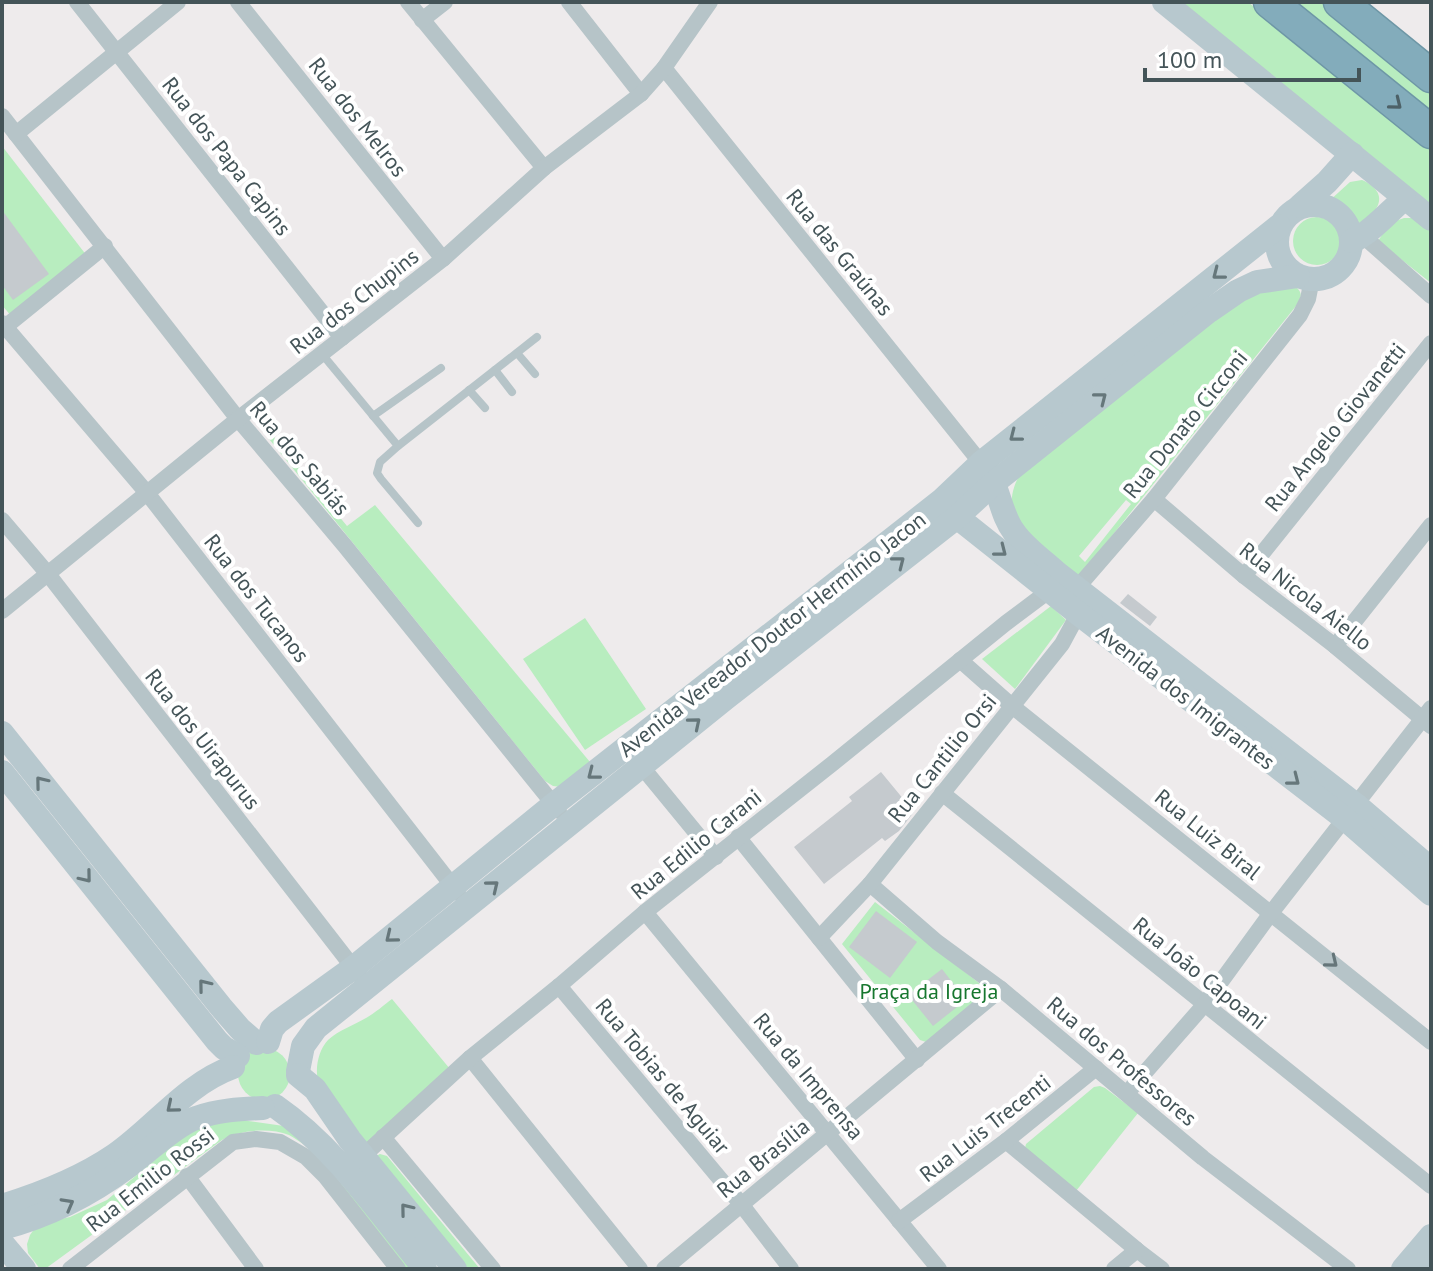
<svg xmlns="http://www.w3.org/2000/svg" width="1433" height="1271" font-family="'PT Sans',sans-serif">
	<rect width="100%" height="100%" fill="#eeebec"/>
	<!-- green -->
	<g fill="#b8edbf" fill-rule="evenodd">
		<path d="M1178,2H1248L1431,149V208Z"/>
		<path d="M1287,2H1330L1431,83V117Z"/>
		<path d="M2,146L87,256L11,316L2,305Z"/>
		<path d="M1362,180C1372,184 1383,193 1378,205C1375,212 1365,220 1360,226L1346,212L1328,202L1350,182Z"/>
		<circle cx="1317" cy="241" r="24"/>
		<path d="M1404,218H1414L1431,228V283L1378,241L1390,223Z"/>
		<path d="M1293,285C1300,290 1302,292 1300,301L1079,577C1055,558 1016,535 1012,503C1011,492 1016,482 1020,473L1243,294ZM1126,500L1131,504L1085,562L1079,556Z"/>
		<path d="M261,421L347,526L375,505L590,762L561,787L553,786L545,781L257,424Z"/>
		<path d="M1051,606L1066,620L1015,689L982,659Z"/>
		<path d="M585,618L646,709L585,750L523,659Z"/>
		<path d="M875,902L979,983L982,991L979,998L926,1042L920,1040L842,944Z"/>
		<path d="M392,999L450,1069L364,1149C354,1135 322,1096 318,1082C315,1068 318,1051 328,1040C339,1030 354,1025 366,1018C375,1013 384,1005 392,999Z"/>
		<circle cx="264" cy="1074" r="26"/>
		<path d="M1100,1086L1105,1088L1138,1113L1076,1191L1025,1148L1026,1144L1094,1087Z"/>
		<path d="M241,1120L291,1127L417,1269H405L306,1146C300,1142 295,1138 289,1135C269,1127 240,1130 222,1140L45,1269H40L28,1253L27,1244L30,1235L35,1228L43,1223L70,1217L107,1200L194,1127Z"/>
		<path d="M380,1154L387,1156L480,1269H460L376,1156Z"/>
	</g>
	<!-- building -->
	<g fill="#c5cace">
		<path d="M2,210L49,274L13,300L2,285Z"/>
		<path d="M1128,594L1157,617L1150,626L1120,603Z"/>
		<path d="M881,772L914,812L899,831L885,841L882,838L824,884L794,847L852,801L849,797Z"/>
		<path d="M876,911L917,942L890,978L849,947Z"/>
		<path d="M942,969L966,1000L933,1026L908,995Z"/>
	</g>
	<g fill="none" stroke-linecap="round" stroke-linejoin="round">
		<!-- highway casing -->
		<g stroke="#6e97a6" stroke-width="35">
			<g id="highway">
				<path d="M1270,2L1431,132"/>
				<path d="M1340,2L1431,76"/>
			</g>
		</g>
		<!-- lane -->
		<g stroke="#b6c4c8" stroke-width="8">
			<path d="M517,353L535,374"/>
			<path d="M322,354L398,446"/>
			<path d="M495,370L512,392"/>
			<path d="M469,390L485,408"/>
			<path d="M373,416L441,368"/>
			<path d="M418,523L381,479L377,473L380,462L398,446L537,337"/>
		</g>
		<!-- street -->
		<g stroke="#b6c4c8" stroke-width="16">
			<path d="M77,2L342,338"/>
			<path d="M238,2L443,259"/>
			<path d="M408,2L544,168"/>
			<path d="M569,2L641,94"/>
			<path d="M422,20L445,2"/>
			<path d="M664,68L981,463"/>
			<path d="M2,116L238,419L345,546L559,811"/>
			<path d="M16,134L178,2"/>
			<path d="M1363,236L1431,296"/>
			<path d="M2,323L147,493L458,893"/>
			<path d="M5,327L105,246"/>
			<path d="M1154,499L1244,576L1335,646L1431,726"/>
			<path d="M2,520L48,574L359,975"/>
			<path d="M1244,576L1431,343"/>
			<path d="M1077,588L1154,499L1300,315L1308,299L1312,279"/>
			<path d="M2,611L238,419L443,259L544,168L641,94L664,68L710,2"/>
			<path d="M1335,646L1431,525"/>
			<path d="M960,660L1012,706L1431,1042"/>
			<path d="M642,767L716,857"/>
			<path d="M942,793L1431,1186"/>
			<path d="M738,837L917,1060"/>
			<path d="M870,884L937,942L1001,989L1203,1158L1348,1269"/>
			<path d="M645,912L939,1269"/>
			<path d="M819,938L870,884L1062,644L1083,605"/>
			<path d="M559,986L741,1204L791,1269"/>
			<path d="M470,1058L640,1269"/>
			<path d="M1127,1093L1204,1005L1271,913L1431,708"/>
			<path d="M383,1137L493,1269"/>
			<path d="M1006,1141L1137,1250L1162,1269"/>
			<path d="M363,1156L470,1058L559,986L645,912L832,764L1006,623L1050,590L1057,587"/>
			<path d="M187,1176L256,1269"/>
			<path d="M899,1221L1006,1141L1096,1068"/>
			<path d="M70,1269L233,1142L256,1139L280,1142L306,1157L325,1176L398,1269"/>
			<path d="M664,1269L1001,989"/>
			<path d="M1114,1269L1137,1250"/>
		</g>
		<!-- secondary -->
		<g stroke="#b7c8ce" stroke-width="24">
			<path d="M1164,2L1431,219"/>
			<circle cx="1314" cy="242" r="37"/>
			<path d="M1300,206L1327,182L1352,154"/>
			<path d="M1352,241C1370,234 1388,212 1404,199"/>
			<path d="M988,473C1000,491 1001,515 1014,532C1025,548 1043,560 1057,573L1356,805L1431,869"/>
			<path d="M947,505L957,517L1079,614L1344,818L1431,894"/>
			<path d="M2,733L221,1007L240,1029L256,1043"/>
			<path d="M2,772L217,1041L224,1048L238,1056"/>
			<path d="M268,1042L272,1029L278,1022L353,968L553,805L942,500L981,463L1279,226"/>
			<path d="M298,1071L303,1046L316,1028L726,698L957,517L995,482L1209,311L1238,291L1257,282L1298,276"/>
			<path d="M298,1075L315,1089L350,1140L455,1269"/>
			<path d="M275,1106C336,1148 378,1212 425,1269"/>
			<path d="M2,1206C41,1194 80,1179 115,1155C155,1127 186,1084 233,1067"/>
			<path d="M2,1228C49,1216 91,1194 130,1165C147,1152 177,1124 196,1118C218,1110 240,1109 263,1108"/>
			<path d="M2,1243L24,1269"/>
			<path d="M1403,1269L1431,1236"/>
			<path d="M1429,1269L1431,1267"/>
		</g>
		<!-- highway -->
		<use href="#highway" stroke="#83acbb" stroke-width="32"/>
	</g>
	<!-- one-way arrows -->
	<defs><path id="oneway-chevron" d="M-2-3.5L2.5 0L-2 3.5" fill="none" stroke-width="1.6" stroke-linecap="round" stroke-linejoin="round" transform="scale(2)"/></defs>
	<use stroke="#4d6167" href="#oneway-chevron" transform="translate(1396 104) rotate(39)"/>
	<g stroke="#66777b">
		<use href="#oneway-chevron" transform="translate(1218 274) rotate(142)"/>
		<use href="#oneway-chevron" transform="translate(1101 398) rotate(-38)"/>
		<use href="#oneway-chevron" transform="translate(1015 436) rotate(142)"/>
		<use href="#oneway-chevron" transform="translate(1001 551) rotate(38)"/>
		<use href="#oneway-chevron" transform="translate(899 562) rotate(-38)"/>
		<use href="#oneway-chevron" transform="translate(695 723) rotate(-40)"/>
		<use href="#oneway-chevron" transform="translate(593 774) rotate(142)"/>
		<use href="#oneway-chevron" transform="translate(1294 780) rotate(38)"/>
		<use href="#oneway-chevron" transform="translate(41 782) rotate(-129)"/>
		<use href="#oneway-chevron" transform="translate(86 877) rotate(51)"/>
		<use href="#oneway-chevron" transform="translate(493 886) rotate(-39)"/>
		<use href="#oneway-chevron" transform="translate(391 937) rotate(141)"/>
		<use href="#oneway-chevron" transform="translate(204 985) rotate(-129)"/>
		<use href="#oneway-chevron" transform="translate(172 1107) rotate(140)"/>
		<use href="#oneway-chevron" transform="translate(68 1204) rotate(-29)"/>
		<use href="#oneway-chevron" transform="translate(406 1209) rotate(-129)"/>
	</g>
	<use stroke="#66767a" href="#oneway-chevron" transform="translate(1332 962) rotate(39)"/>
	<g text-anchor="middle" stroke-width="8" stroke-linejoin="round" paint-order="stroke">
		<!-- street labels -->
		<g font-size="22" fill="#445458" stroke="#fff">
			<text transform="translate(358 117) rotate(52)" y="8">Rua dos Melros</text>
			<text transform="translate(227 156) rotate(52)" y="8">Rua dos Papa Capins</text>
			<text transform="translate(840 252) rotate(51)" y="8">Rua das Graúnas</text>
			<text transform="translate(354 301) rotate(-38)" y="8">Rua dos Chupins</text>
			<text transform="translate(1185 424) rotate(-51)" y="8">Rua Donato Cicconi</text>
			<text transform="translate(1335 427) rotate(-51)" y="8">Rua Angelo Giovanetti</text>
			<text transform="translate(300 458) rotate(50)" y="8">Rua dos Sabiás</text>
			<text transform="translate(1306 596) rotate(38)" y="8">Rua Nicola Aiello</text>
			<text transform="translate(257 598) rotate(52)" y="8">Rua dos Tucanos</text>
			<text transform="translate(772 634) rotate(-38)" y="8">Avenida Vereador Doutor Hermínio Jacon</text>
			<text transform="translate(1186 697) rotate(38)" y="8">Avenida dos Imigrantes</text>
			<text transform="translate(203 739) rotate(52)" y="8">Rua dos Uirapurus</text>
			<text transform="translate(942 758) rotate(-51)" y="8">Rua Cantilio Orsi</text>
			<text transform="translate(1208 834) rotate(39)" y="8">Rua Luiz Biral</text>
			<text transform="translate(696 844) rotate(-39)" y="8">Rua Edilio Carani</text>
			<text transform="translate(1200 973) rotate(39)" y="8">Rua João Capoani</text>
			<text transform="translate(1122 1061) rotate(40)" y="8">Rua dos Professores</text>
			<text transform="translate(663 1076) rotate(50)" y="8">Rua Tobias de Aguiar</text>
			<text transform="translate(809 1076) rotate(50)" y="8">Rua da Imprensa</text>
			<text transform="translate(985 1128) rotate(-38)" y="8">Rua Luis Trecenti</text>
			<text transform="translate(763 1158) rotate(-39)" y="8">Rua Brasília</text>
			<text transform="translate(150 1179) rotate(-38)" y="8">Rua Emilio Rossi</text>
		</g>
		<!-- park labels -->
		<g font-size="22" fill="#17772f" stroke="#fff">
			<text x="929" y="999">Praça da Igreja</text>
		</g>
	</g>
	<!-- border -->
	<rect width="1433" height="1271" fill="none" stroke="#445458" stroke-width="8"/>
	<!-- scale -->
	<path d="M1145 68v12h214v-12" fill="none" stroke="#445458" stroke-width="4"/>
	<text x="1157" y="68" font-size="24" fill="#445458" stroke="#ffffff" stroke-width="6" paint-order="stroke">100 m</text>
</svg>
